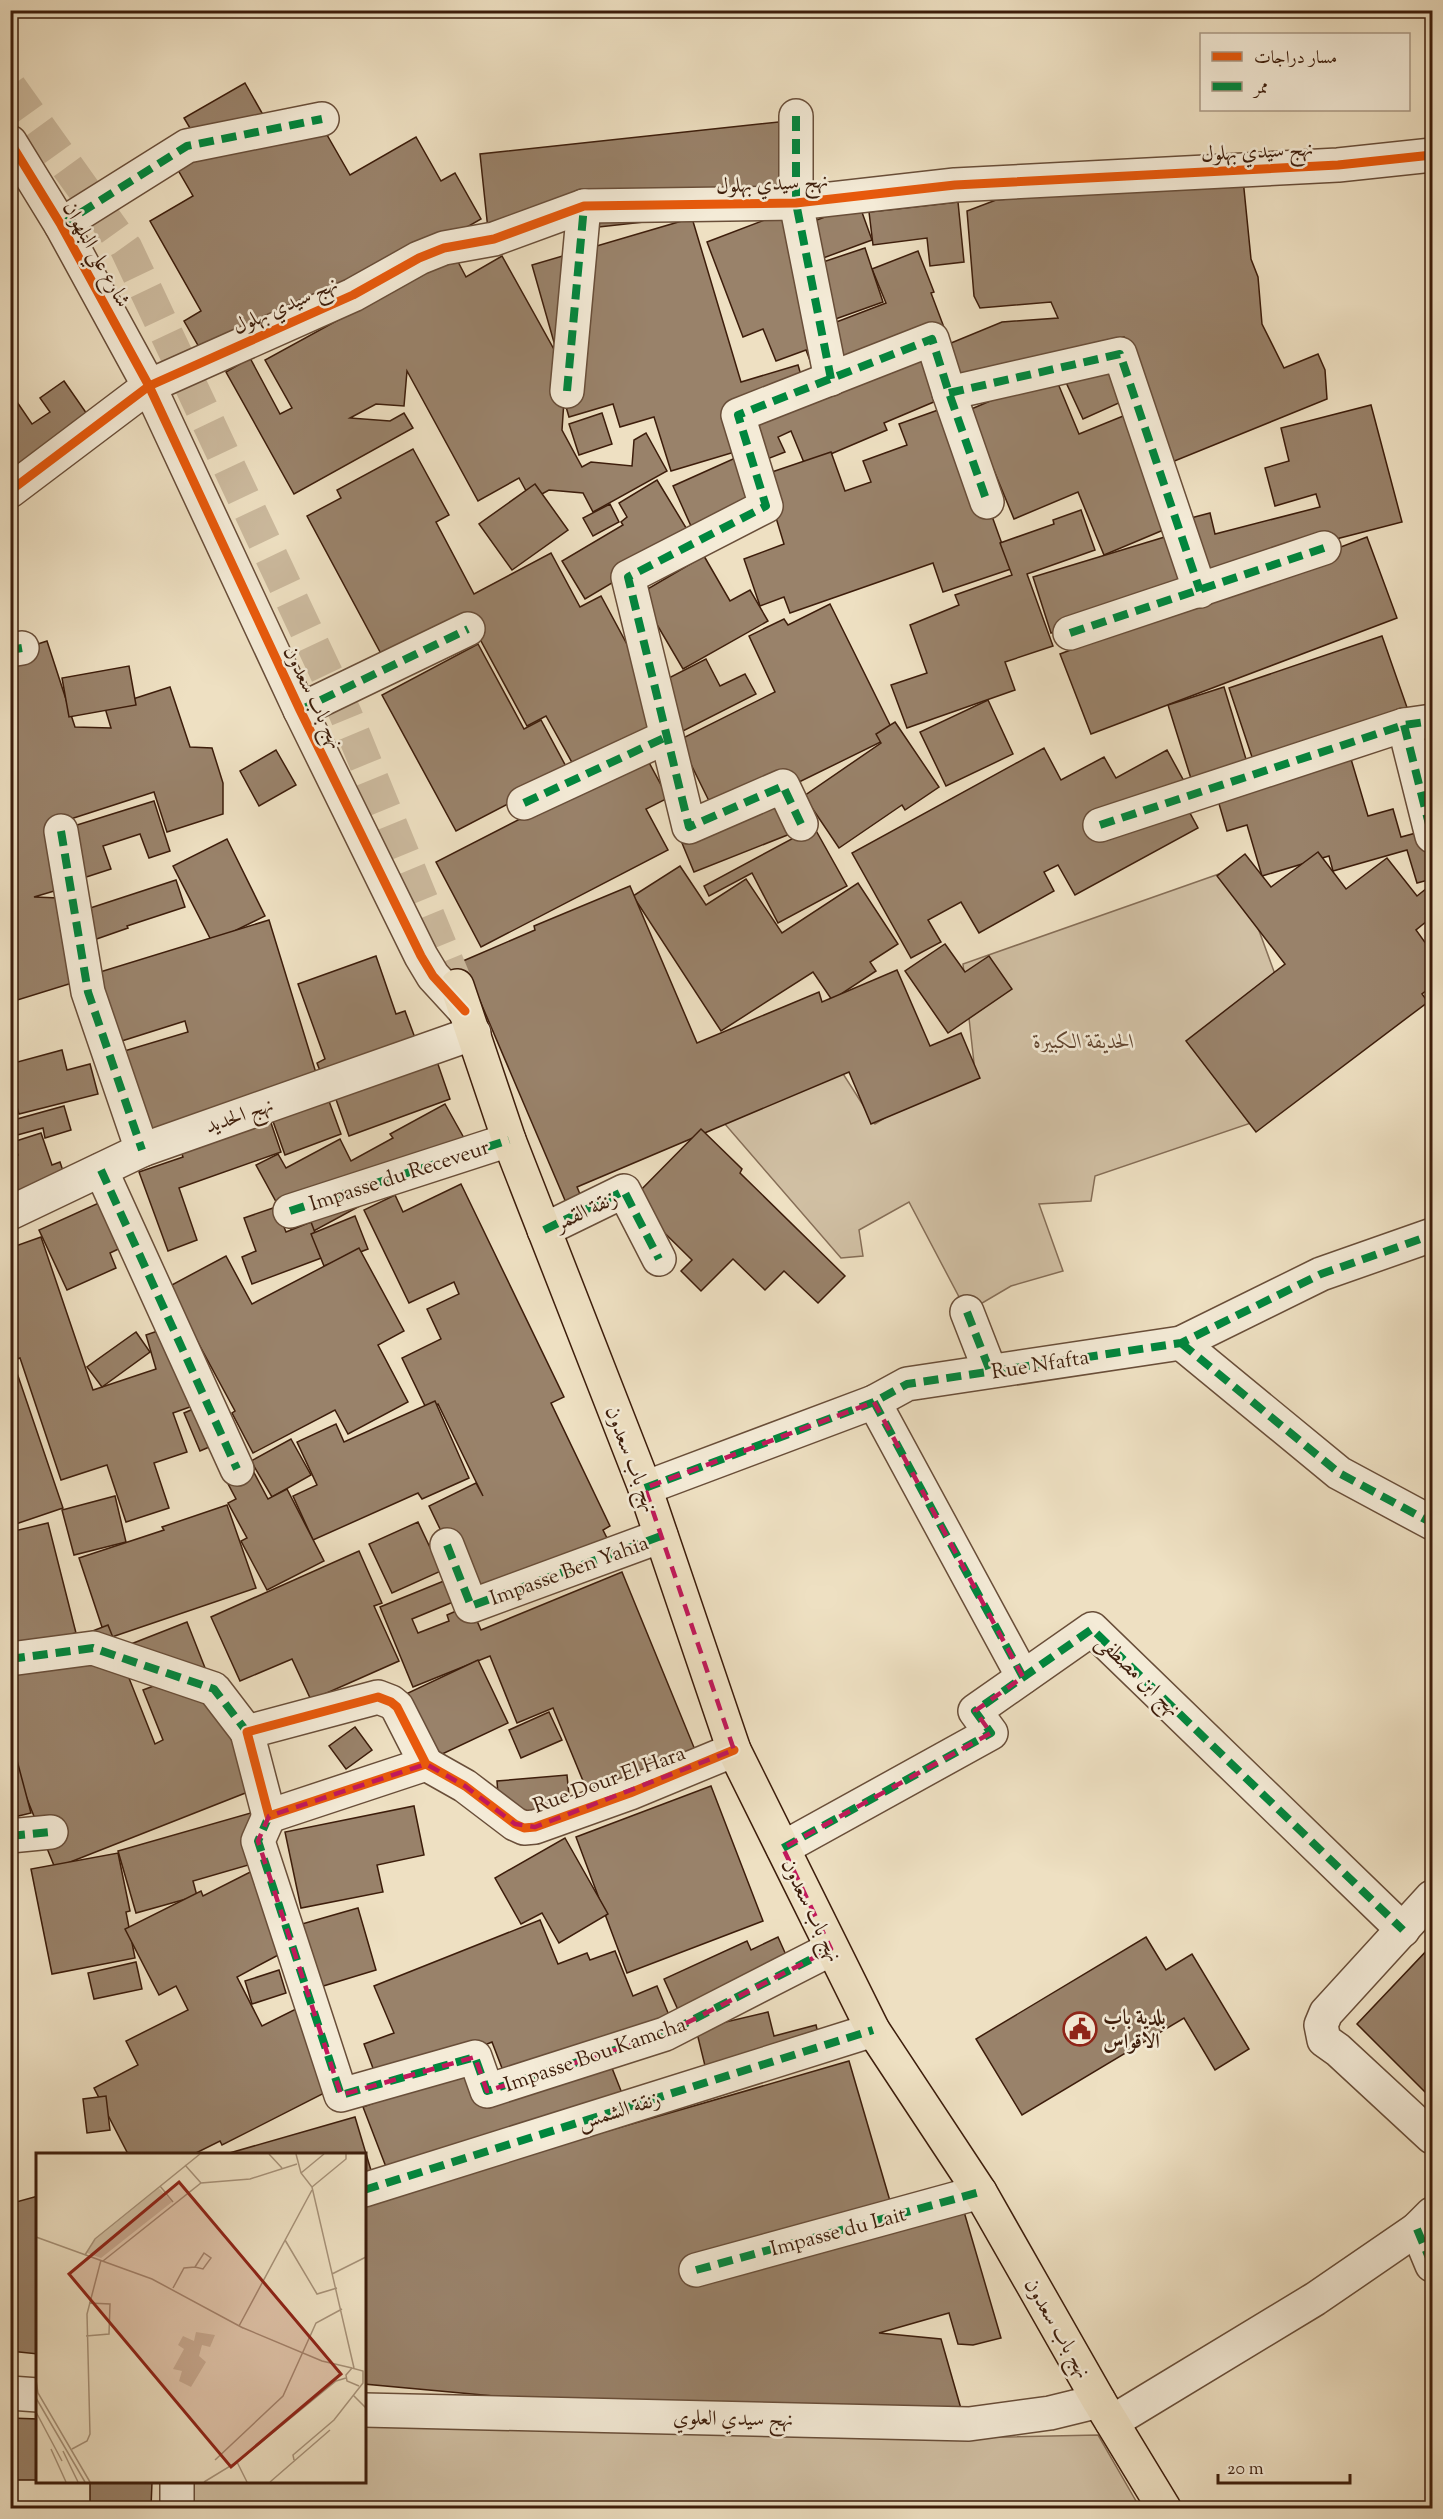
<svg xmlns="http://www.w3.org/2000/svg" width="1443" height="2519" font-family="'Sorts Mill Goudy',Amiri,serif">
	<rect width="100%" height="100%" fill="#eee0c2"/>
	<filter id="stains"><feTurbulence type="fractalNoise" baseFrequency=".00333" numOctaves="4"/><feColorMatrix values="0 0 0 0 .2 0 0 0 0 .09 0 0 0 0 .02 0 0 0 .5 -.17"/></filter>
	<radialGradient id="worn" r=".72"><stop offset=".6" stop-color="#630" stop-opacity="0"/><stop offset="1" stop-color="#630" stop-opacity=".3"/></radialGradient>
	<!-- green -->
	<g fill="#d0bfa3" stroke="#866e57" stroke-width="1.5">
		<path d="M1236,868L1283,996L1251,1123L1095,1176L1091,1201L1039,1204L1063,1271L1011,1286L967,1312L909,1202L859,1230L863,1256L841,1258L718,1116L833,1058L875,1124L974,1063L963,964Z"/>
		<path d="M365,2417L1007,2437L1098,2435L1140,2508H192L191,2482H364Z"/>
	</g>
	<!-- building -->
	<g fill="#99826a" stroke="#3d1d0b" stroke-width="1.5">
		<path d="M245,83L279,143L319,121L350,175L416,137L441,181L455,173L481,219L214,373L184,321L201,311L150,221L193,196L178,170L206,155L184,118Z"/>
		<path d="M788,121L797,205L489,239L480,154Z"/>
		<path d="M1243,179L1251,259L1258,277L1262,324L1284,368L1318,354L1325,370L1327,399L1172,462L1124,337L1002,376L955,388L951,343L1002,322L1058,318L1051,302L980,308L974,296L967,211L996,200Z"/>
		<path d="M958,202L964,262L930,266L927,238L873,245L869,212Z"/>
		<path d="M859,204L872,240L815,261L801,226Z"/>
		<path d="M783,213L826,326L886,303L872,269L918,251L934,292L931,293L945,330L817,379L806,350L776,361L763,329L743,337L707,242Z"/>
		<path d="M692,218L741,382L798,365L806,392L737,411L748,448L671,471L654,417L620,427L613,404L569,417L559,383L565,381L532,265Z"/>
		<path d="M865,248L883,302L830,321L811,266Z"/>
		<path d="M455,256L466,277L502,256L566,371L562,430L582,467L591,462L632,466L634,440L646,433L667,471L593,512L583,493L549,490L531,500L519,478L478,501L407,371L404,406L376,404L350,418L390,421L404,413L413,428L294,494L226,372L250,358L280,414L292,408L265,360Z"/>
		<path d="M934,343L955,393L884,423L887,430L805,465L791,431L778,437L785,452L762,461L746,423Z"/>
		<path d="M1120,353L1139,394L1083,419L1064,378Z"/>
		<path d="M1054,374L1079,434L1133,412L1180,523L1104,555L1078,492L1014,519L969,410Z"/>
		<path d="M64,381L96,427L20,480L10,466V398L13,396L32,424L50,412L40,398Z"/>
		<path d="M952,405L1011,569L943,592L933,563L790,613L784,597L760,606L744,559L784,544L763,475L831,452L845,491L871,482L863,461L907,445L899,424Z"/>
		<path d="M1371,405L1402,522L1197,575L1183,520L1210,513L1215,534L1320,507L1316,494L1275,506L1265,468L1289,461L1281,428Z"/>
		<path d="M602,413L612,444L579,455L569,424Z"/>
		<path d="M413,449L449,515L436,522L474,594L551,553L580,607L601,596L671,726L579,775L546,716L527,726L475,630L393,676L307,516L341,498L337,490Z"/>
		<path d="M742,455L764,504L695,535L673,486Z"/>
		<path d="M657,480L691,536L585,599L562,561L623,525L621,522L627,517L619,503Z"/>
		<path d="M535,484L568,530L512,570L479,524Z"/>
		<path d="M610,504L619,522L593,536L583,518Z"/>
		<path d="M1081,510L1095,550L1027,574L1053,646L1005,662L1015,690L907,728L891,685L927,673L910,625L959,605L955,595L1012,575L1000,543L1054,524L1053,520Z"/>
		<path d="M1168,536L1185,593L1051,633L1033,577Z"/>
		<path d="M1367,537L1397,618L1091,734L1060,654Z"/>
		<path d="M704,556L730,601L750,590L768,621L683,669L639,594Z"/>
		<path d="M830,604L895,735L795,784L710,803L679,740L775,692L749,636L784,619L788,625Z"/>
		<path d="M1382,636L1410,716L1256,769L1229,688Z"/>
		<path d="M47,641L75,727L111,728L105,708L170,687L190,747L212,748L223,783V814L167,832L154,792L52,825L71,886L34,897L59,898L85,979L14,1001L13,1051L10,1052V653Z"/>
		<path d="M478,644L524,729L541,720L569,772L456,831L382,695Z"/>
		<path d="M706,659L720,686L745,674L756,694L679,733L655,685Z"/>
		<path d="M129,666L136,705L69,717L62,678Z"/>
		<path d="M1224,687L1249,769L1193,785L1168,705Z"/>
		<path d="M988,700L1013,754L946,786L920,732Z"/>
		<path d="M895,722L939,787L905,810L902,805L839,848L804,796L881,743L876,734Z"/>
		<path d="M1044,748L1061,780L1104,757L1116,778L1167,750L1185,783L1176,787L1198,828L1075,895L1058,865L1044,872L1054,891L979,933L961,902L928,920L941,942L911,958L852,853Z"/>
		<path d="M276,750L296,785L259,806L240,771Z"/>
		<path d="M645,755L668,798L646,809L668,850L481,947L436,862Z"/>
		<path d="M1351,759L1368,816L1393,809L1401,837L1427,830L1432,848V879L1417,883L1407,850L1333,871L1329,856L1262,876L1247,825L1227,831L1217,797Z"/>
		<path d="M778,790L795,832L694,872L677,831Z"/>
		<path d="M154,801L170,851L149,858L140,834L103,846L111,869L77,880L61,830Z"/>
		<path d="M814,827L847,886L778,923L752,873L709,896L704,886Z"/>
		<path d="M227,839L265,916L212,942L173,866Z"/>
		<path d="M1318,852L1346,889L1387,858L1417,896L1432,884V917L1416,930L1432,952V986L1422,994L1428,1002L1256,1132L1186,1041L1285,964L1217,876L1245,854L1271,887Z"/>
		<path d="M680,866L706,905L746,879L782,933L858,883L898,944L870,962L876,971L832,1000L813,972L721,1031L633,896Z"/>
		<path d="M176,880L185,907L127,926L128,928L88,942L78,912Z"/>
		<path d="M630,886L697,1043L819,992L822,1002L897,970L930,1046L961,1033L980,1078L871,1124L849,1072L577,1187L585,1206L570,1212L463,961L535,930L534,926Z"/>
		<path d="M269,920L320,1086L137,1142L111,1055L188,1032L185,1021L109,1045L87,976Z"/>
		<path d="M945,944L965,972L989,956L1012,989L948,1033L905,971Z"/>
		<path d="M376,956L396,1014L405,1011L421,1054L433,1050L450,1099L349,1136L333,1091L328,1092L317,1063L325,1059L298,984Z"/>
		<path d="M62,1050L67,1070L90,1064L98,1094L19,1114L10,1083V1064Z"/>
		<path d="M326,1093L341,1134L285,1155L270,1113Z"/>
		<path d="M10,1098L17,1119L64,1106L71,1130L45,1138L43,1128L10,1137Z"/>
		<path d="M445,1104L469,1147L297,1240L256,1165L278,1154L286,1168L340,1139L351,1161L393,1138L390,1134Z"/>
		<path d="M269,1117L281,1152L179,1188L197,1240L168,1251L139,1172L183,1157L180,1148Z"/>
		<path d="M701,1129L742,1169L740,1173L845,1276L818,1303L784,1271L765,1290L733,1259L701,1291L681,1271L692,1260L631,1200Z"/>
		<path d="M41,1133L52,1165L60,1162L67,1183L10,1203V1158L18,1155L13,1142Z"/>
		<path d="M461,1184L564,1397L551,1403L610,1526L603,1530L616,1556L489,1617L459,1556L454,1558L429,1506L476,1483L483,1496L438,1404L427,1410L402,1358L441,1339L427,1309L459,1294L454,1282L409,1303L364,1210L395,1195L403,1212Z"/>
		<path d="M123,1192L144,1237L110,1253L116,1268L67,1290L39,1230Z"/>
		<path d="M276,1207L286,1232L311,1222L324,1257L252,1284L242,1257L256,1251L244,1218Z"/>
		<path d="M355,1216L368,1249L324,1266L311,1234Z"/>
		<path d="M41,1237L93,1390L156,1369L146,1335L178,1324L204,1402L173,1413L187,1452L154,1463L169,1508L126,1522L107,1465L61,1480L20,1358L10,1361V1248Z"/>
		<path d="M359,1248L404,1331L378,1345L408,1402L348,1434L335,1410L253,1453L232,1413L235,1411L168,1287L226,1256L252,1304Z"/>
		<path d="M136,1332L150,1352L102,1387L87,1367Z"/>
		<path d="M17,1373L63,1508L10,1526V1375Z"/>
		<path d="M212,1401L228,1439L200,1451L184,1413Z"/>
		<path d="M435,1401L469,1478L422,1499L418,1493L313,1540L293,1496L317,1485L297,1442L336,1424L344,1442Z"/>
		<path d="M291,1439L311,1475L272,1497L251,1461Z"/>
		<path d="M251,1467L268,1499L287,1489L324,1561L267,1590L241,1541L247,1538L228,1503L236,1499L226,1480Z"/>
		<path d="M115,1496L126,1542L74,1555L62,1510Z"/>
		<path d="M227,1505L256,1588L106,1639L79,1558L164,1530L162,1527Z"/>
		<path d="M418,1522L441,1571L392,1593L369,1544Z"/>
		<path d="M48,1523L76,1633L10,1649V1532Z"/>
		<path d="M359,1551L382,1603L374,1606L399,1661L311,1700L292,1659L240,1681L211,1617Z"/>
		<path d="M622,1572L702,1767L595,1810L553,1708L517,1723L490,1656L413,1687L380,1607L461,1574L470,1595L412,1619L418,1633L449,1621L447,1615L470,1605L481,1630Z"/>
		<path d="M187,1622L253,1790L55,1868L10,1757V1663L108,1625L155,1744L163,1740L143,1690L180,1676L131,1644Z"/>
		<path d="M478,1660L508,1723L438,1756L408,1693Z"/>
		<path d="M549,1712L562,1740L521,1758L509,1730Z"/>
		<path d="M355,1727L372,1750L346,1769L329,1746Z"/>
		<path d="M10,1734L31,1813L10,1818Z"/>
		<path d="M567,1775L571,1815L500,1821L497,1781Z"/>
		<path d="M711,1786L763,1921L627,1973L576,1837Z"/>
		<path d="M414,1806L424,1855L377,1865L383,1892L301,1908L285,1832Z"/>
		<path d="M258,1811L272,1858L193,1881L197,1896L136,1913L118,1851Z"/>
		<path d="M565,1838L608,1914L559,1943L542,1913L521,1924L495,1878Z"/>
		<path d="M118,1853L130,1911L126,1912L135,1958L52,1974L31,1869Z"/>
		<path d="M270,1862L282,1953L237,1977L262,2026L304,2005L344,2083L222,2145L220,2141L194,2154H128L94,2088L138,2065L126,2041L188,2010L176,1986L159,1995L125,1929L201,1891L203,1896Z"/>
		<path d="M358,1908L376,1970L320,1987L302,1924Z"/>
		<path d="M540,1920L558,1964L587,1953L590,1960L615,1951L633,1996L657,1986L673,2025L510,2089L492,2042L380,2087L364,2044L394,2033L374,1986Z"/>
		<path d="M778,1937L794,1973L684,2023L664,1979L747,1941L751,1950Z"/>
		<path d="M1146,1937L1166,1970L1192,1954L1249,2049L1215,2070L1184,2018L1022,2115L976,2039Z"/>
		<path d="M1432,1945V2099L1357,2024Z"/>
		<path d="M136,1962L142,1989L94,1999L88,1973Z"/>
		<path d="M279,1970L286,1993L252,2004L245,1981Z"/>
		<path d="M768,2012L774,2036L816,2025L823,2054L709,2082L696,2029Z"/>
		<path d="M485,2061L501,2103L610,2063L627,2106L396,2193L363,2107Z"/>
		<path d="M849,2061L895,2218L960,2198L1001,2338L973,2345L958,2344L949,2313L879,2333L941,2339L970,2440L364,2384V2154H226L355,2117L379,2197Z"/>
		<path d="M106,2096L110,2130L87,2133L83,2099Z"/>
		<path d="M10,2190L20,2217L10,2221Z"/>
		<path d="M38,2196V2354L10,2351V2242L16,2202Z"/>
		<path d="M10,2418L38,2419V2480H11V2508Z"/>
		<path d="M90,2482H152L151,2508H90Z"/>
	</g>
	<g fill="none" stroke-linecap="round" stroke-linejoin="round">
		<!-- major-tunnel -->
		<path stroke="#cbb99d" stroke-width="33" stroke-dasharray="33 16" stroke-linecap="butt" d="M10,87L126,248L345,713L457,986"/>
		<!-- minor casing -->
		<g stroke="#694e39" stroke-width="36">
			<g id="minor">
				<path d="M796,116V203L831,379"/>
				<path d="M10,142L61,225L149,386L300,710L421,956L433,976L465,1011"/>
				<path d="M61,225L187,146L322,119"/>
				<path d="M567,391L584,206"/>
				<path d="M949,393L1120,354L1200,591"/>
				<path d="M10,491L149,386L353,295L419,258L444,248L494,239L584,206L796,203L955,185L1338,165L1432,155"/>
				<path d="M1070,633L1324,548"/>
				<path d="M10,650L22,648"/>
				<path d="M300,710L468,629"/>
				<path d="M1404,725L1432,836"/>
				<path d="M524,803L666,737"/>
				<path d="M801,824L783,786L689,827L628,577L766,506L738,415L932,339L949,393L987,502"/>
				<path d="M1100,825L1404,725L1432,721"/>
				<path d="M61,831L88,992L142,1150"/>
				<path d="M101,1170L237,1469"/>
				<path d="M290,1211L509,1140"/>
				<path d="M10,1213L142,1150L474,1033"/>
				<path d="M544,1230L624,1191L659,1259"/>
				<path d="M967,1312L990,1371"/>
				<path d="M1181,1343L1339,1473L1432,1523"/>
				<path d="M874,1402L1023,1677"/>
				<path d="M645,1488L874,1402L907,1384L1181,1343L1321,1274L1432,1235"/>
				<path d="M447,1545L471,1606L661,1536"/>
				<path d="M10,1659L93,1648L214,1689L247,1732"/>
				<path d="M269,1816L258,1841L341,2095L475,2057L487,2091L665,2034L831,1949"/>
				<path d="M269,1816L426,1764L465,1786L515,1824L524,1828L535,1827L630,1793L734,1750"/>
				<path d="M269,1816L247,1732L378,1697L391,1702L397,1707L426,1764"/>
				<path d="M10,1836L51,1832"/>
				<path d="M783,1848L991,1733L975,1711L1092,1629L1403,1930"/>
				<path d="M1432,1897L1326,2013L1321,2025L1324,2040L1338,2050L1432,2137"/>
				<path d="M364,2190L873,2030"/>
				<path d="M1417,2229L1432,2265"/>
				<path d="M696,2270L980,2192"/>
				<path d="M10,2393L38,2395"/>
				<path d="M364,2410L969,2424L1050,2413L1099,2401"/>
				<path d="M1112,2422L1315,2299L1417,2229L1432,2214"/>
				<path d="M177,2482V2508"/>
			</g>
		</g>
		<!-- major casing -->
		<g stroke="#3d1d0b" stroke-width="36">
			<path id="major" d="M457,986L509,1140L645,1488L734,1750L873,2030L980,2192L1099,2401L1164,2508"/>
		</g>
		<!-- minor -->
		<use href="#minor" stroke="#f4ebd7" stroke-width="33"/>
		<!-- major -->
		<use href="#major" stroke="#eee0c2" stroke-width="33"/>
		<!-- quiet -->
		<g stroke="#00873e" stroke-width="8" stroke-dasharray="15 8" stroke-linecap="butt">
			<path d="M796,116V203L831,379"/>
			<path d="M61,225L187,146L322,119"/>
			<path d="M567,391L584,206"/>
			<path d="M949,393L1120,354L1200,591"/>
			<path d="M1070,633L1324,548"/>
			<path d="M10,650L22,648"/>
			<path d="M300,710L468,629"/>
			<path d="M1404,725L1432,836"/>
			<path d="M524,803L666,737"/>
			<path d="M801,824L783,786L689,827L628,577L766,506L738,415L932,339L949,393L987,502"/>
			<path d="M1100,825L1404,725L1432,721"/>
			<path d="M61,831L88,992L142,1150"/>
			<path d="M101,1170L237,1469"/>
			<path d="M290,1211L509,1140"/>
			<path d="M544,1230L624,1191L659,1259"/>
			<path d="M967,1312L990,1371"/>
			<path d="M1181,1343L1339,1473L1432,1523"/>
			<path d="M874,1402L1023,1677"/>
			<path d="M645,1488L874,1402L907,1384L1181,1343L1321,1274L1432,1235"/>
			<path d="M447,1545L471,1606L661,1536"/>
			<path d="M10,1659L93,1648L214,1689L247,1732"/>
			<path d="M269,1816L258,1841L341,2095L475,2057L487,2091L665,2034L831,1949"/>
			<path d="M10,1836L51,1832"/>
			<path d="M783,1848L991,1733L975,1711L1092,1629L1403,1930"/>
			<path d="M364,2190L873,2030"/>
			<path d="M1417,2229L1432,2265"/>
			<path d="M696,2270L980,2192"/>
		</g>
		<!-- cycleway casing -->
		<g stroke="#f4ebd7" stroke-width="13">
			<g id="cycleway">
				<path d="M10,142L61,225L149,386L300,710L421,956L433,976L465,1011"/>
				<path d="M10,491L149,386L353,295L419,258L444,248L494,239L584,206L796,203L955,185L1338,165L1432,155"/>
				<path d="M426,1764L397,1707L391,1702L378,1697L247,1732L269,1816L426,1764L465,1786L515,1824L524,1828L535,1827L630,1793L734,1750"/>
			</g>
		</g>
		<!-- cycleway -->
		<use href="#cycleway" stroke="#e8590c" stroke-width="9"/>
	</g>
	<!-- marked area -->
	<path fill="none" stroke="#c2185b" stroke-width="4.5" stroke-dasharray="12 8" stroke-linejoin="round" d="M874,1402L1023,1677L975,1711L991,1733L783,1848L831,1949L665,2034L487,2091L475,2057L341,2095L258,1841L269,1816L426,1764L465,1786L515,1824L535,1827L734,1750L645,1488Z"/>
	<!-- icons -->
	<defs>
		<g id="civic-ring" transform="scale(1.725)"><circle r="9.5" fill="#f4ebd7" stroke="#8f2418" stroke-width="1.5"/><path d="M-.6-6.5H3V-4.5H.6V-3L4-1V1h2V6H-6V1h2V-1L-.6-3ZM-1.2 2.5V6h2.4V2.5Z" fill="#8f2418"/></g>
	</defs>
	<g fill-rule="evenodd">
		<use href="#civic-ring" x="1080" y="2029"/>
	</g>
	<g text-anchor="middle" stroke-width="5" stroke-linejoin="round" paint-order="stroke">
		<!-- street labels -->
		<g font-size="21" fill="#3d1d0b" stroke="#f4ebd7">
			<text transform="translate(1257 151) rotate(-3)" y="7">نهج سيدي بهلول</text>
			<text transform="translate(772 183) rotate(-3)" y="7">نهج سيدي بهلول</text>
			<text transform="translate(97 254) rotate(61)" y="7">شارع علي البلهوان</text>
			<text transform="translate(285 305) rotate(-24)" y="7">نهج سيدي بهلول</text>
			<text transform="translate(314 697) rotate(64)" y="7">نهج باب سعدون</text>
			<text transform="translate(239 1115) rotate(-19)" y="7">نهج الحديد</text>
			<text transform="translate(399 1175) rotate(-18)" y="7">Impasse du Receveur</text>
			<text transform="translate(586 1210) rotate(-25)" y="7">زنقة القمر</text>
			<text transform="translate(1040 1364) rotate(-9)" y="7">Rue Nfafta</text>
			<text transform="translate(632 1459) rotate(69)" y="7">نهج باب سعدون</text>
			<text transform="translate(569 1570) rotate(-20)" y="7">Impasse Ben Yahia</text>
			<text transform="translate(1139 1675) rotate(44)" y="7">نهج ابن مصطفى</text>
			<text transform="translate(609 1779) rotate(-20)" y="7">Rue Dour El Hara</text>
			<text transform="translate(812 1910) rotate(64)" y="7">نهج باب سعدون</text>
			<text transform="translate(595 2054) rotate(-19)" y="7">Impasse Bou Kamcha</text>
			<text transform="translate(619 2110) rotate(-17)" y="7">زنقة الشمس</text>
			<text transform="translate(838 2231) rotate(-15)" y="7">Impasse du Lait</text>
			<text transform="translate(1058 2328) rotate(60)" y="7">نهج باب سعدون</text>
			<text transform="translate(733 2418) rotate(1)" y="7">نهج سيدي العلوي</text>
		</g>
		<!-- park labels -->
		<g font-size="21" font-style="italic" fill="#624631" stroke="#f4ebd7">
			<text x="1084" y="1048">الحديقة الكبيرة</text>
		</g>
		<!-- poi labels -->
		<g font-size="21" font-weight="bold" fill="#3d1d0b" stroke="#f4ebd7" text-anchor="start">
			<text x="1103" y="2024">بلدية باب<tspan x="1103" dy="24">الاقواس</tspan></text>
		</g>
	</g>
	<!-- overview -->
	<g transform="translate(36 2153)">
		<rect width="330" height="330" fill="#eee0c2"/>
		<path d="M123,35L136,49L65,105L51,100L59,87ZM160,179L179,182L174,194L166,192L163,203L170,209L155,234L143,228L146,218L137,216L148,196L142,192L147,183L158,188Z" fill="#d0bfa3"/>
		<path fill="none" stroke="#a79279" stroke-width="1.5" d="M233,1L246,15M260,1L265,20L276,34L318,215M149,12L165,30M265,20L288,1M124,33L137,49M276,34L310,6V1M0,84L116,126L207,175M249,87L281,141L301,135M49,102L59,86L164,1M67,108L165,30L214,26L261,11M296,121L330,104M137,135L148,115L159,114L168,100L175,105L167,116L159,114M203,173L276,37M205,174L286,208L316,215M50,183L73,181L74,151L53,150M0,227L2,240L54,329M317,242L330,255M0,245L49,329M0,259L26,308M15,296L30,329M36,296L51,288L54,281L51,161L65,107M27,298L42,329M179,307L247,243L280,170L306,156M258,307L257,302L298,267L327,230V218L316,215L310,222L311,228L323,233M201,309L211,329M168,329L201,309L300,228L310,225M234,329L294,277"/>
		<path fill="#8f2418" fill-opacity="0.15" stroke="#8f2418" stroke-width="3" d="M143,29L305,221L195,314L33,121Z"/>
		<rect width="330" height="330" fill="none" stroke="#3d1d0b" stroke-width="3"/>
	</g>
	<!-- margin -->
	<rect width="1443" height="2519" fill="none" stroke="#eee0c2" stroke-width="36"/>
	<rect x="12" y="12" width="1419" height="2495" fill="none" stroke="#3d1d0b" stroke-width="3"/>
	<rect x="18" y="18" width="1407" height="2483" fill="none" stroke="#3d1d0b" stroke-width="1.5"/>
	<!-- legend -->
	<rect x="1200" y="33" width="210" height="78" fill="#f4ebd7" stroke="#ab9985" stroke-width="1.5"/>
	<rect x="1212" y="52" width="30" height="9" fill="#e8590c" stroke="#ab9985" stroke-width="1.5"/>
	<text x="1254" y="63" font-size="18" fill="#3d1d0b">مسار دراجات</text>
	<rect x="1212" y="82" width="30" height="9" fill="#00873e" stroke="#ab9985" stroke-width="1.5"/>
	<text x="1254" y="93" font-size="18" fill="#3d1d0b">ممر</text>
	<!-- scale -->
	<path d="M1218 2474v9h132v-9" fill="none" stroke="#3d1d0b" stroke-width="3"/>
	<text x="1227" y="2474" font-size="18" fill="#3d1d0b" stroke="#f4ebd7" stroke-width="4.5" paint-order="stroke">20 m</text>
	<rect width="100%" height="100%" filter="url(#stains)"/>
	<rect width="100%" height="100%" fill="url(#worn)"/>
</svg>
